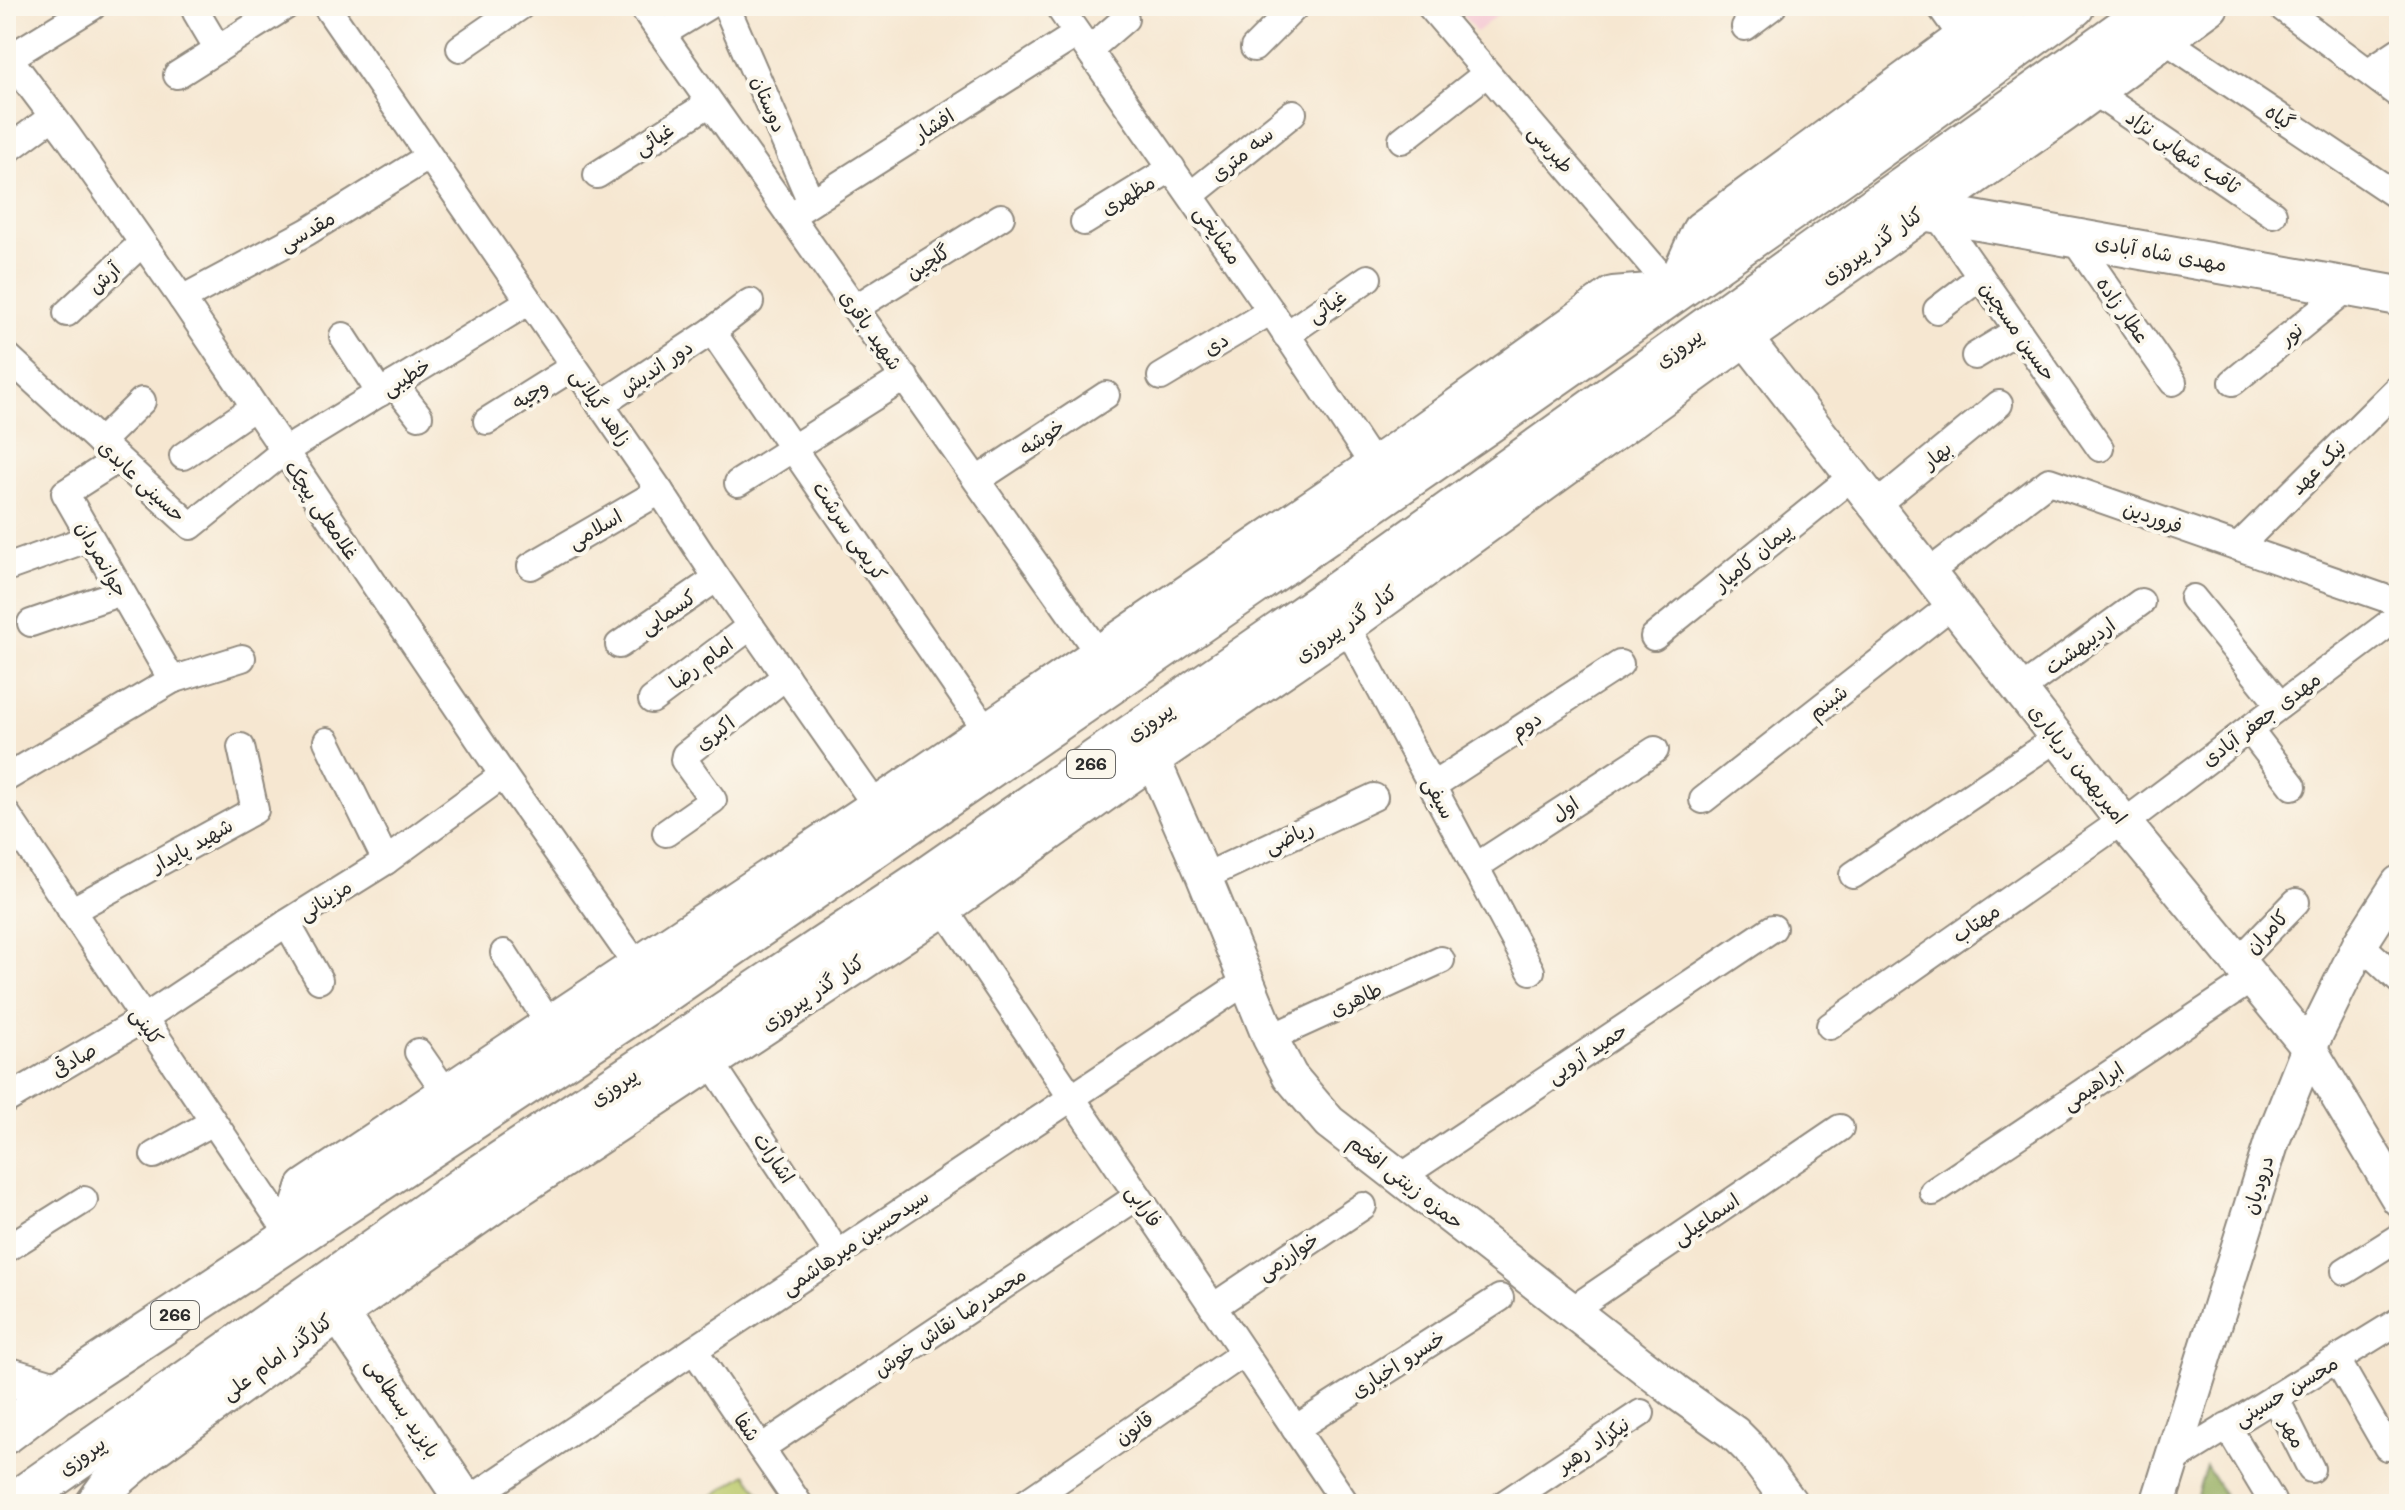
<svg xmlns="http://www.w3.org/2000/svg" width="2405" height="1510" font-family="Mali,'Playpen Sans Arabic',sans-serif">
	<rect width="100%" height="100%" fill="#fbf7ec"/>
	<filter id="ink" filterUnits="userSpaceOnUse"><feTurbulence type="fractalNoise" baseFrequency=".0125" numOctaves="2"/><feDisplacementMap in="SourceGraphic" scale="16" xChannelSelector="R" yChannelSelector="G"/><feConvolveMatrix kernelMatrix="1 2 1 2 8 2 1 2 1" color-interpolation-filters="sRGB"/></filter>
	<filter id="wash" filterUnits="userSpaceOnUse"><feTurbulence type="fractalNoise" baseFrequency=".006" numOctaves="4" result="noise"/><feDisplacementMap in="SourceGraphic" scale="32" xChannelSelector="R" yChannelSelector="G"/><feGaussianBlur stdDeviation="1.8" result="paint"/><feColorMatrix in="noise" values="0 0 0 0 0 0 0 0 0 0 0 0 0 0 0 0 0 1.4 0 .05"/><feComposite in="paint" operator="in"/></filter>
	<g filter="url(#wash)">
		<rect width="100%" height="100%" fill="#f6e7d1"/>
		<!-- built -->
		<path fill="#f6cfd7" d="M1455,6H1509L1476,32Z"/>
		<!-- green -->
		<path fill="#bcca6d" stroke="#747a4c" stroke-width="2" d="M746,1474L768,1504H701Z"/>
		<!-- forest -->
		<path fill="#95ae60" stroke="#606c46" stroke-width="2" d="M2206,1466L2230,1504H2194Z"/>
	</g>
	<g filter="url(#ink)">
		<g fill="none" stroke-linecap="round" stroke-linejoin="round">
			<!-- minor casing -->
			<g stroke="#90897e" stroke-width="30">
				<g id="minor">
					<path d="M326,6L660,491L717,578L877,807"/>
					<path d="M642,6L1099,654"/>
					<path d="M726,6L811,202"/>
					<path d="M1058,6L1271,311L1374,466"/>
					<path d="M1430,6L1674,291"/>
					<path d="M1940,6L1963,38"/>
					<path d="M2280,6L2399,95"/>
					<path d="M196,12L218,49"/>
					<path d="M1745,27L1773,6"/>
					<path d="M662,34L708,6"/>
					<path d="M2164,39L2396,195"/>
					<path d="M460,48L521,6"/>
					<path d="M1254,48L1296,6"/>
					<path d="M1089,50L1125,19"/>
					<path d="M6,54L67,135L182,299L503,775L638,967"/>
					<path d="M9,58L92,7"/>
					<path d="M2369,71L2399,51"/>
					<path d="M177,75L286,6"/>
					<path d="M2093,91L2273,214"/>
					<path d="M1402,140L1486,74"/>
					<path d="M6,151L52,117"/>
					<path d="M597,175L710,103"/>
					<path d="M1191,195L1293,113"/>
					<path d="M1936,213L2100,448"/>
					<path d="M790,216L1077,34"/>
					<path d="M1084,222L1172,168"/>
					<path d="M2073,238L2173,382"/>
					<path d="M182,299L307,232L428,157"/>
					<path d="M855,308L1001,217"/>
					<path d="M1937,310L1980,277"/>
					<path d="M67,313L142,243"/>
					<path d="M712,331L987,731"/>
					<path d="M1286,335L1368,278"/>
					<path d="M343,336L380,393"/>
					<path d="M6,355L191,526L283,452L528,302"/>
					<path d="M1975,356L2018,330"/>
					<path d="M1161,377L1271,311"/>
					<path d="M2233,382L2349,287"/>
					<path d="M394,384L419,416"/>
					<path d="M600,405L712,331L750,302"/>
					<path d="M487,421L573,367"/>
					<path d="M100,442L142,401"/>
					<path d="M183,456L253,408"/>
					<path d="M118,459L65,493L172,680"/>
					<path d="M977,480L1106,395"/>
					<path d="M738,483L905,377"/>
					<path d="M1876,505L1999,404"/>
					<path d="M2238,547L2399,387"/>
					<path d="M531,566L660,491"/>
					<path d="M9,567L90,538"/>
					<path d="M1928,573L2049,481L2399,603"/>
					<path d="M2193,598L2280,705"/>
					<path d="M31,623L121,592"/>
					<path d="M1346,625L1531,971"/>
					<path d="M1654,637L1853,476"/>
					<path d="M619,645L717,578"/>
					<path d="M2020,690L2141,602"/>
					<path d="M652,700L751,626"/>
					<path d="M2249,729L2293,786"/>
					<path d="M327,741L386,861"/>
					<path d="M6,778L172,680L242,658"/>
					<path d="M1432,786L1620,664"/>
					<path d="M1703,800L1953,604"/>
					<path d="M6,813L291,1237"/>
					<path d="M2124,823L2399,616"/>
					<path d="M666,833L713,800L684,760L685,755L786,676"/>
					<path d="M1475,867L1655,750"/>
					<path d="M1853,875L2057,738"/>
					<path d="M1204,877L1374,797"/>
					<path d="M943,907L1346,1504"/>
					<path d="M71,911L255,810L241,747"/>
					<path d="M287,923L319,980"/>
					<path d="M2360,944L2399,980"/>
					<path d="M504,953L550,1025"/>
					<path d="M2238,962L2296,902"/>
					<path d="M1830,1026L2122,821"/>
					<path d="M1270,1038L1441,960"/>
					<path d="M418,1052L447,1094"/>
					<path d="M710,1061L838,1254"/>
					<path d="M6,1100L143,1019L287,923L386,861L503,775"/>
					<path d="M154,1155L213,1122"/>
					<path d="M1401,1177L1773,928"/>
					<path d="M1933,1192L2252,979"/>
					<path d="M6,1249L84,1200"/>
					<path d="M2345,1271L2399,1237"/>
					<path d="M1213,1307L1363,1206"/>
					<path d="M1572,1310L1840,1128"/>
					<path d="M694,1350L799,1504"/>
					<path d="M2337,1360L2387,1447L2399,1439"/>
					<path d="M2275,1397L2311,1469"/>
					<path d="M2227,1426L2272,1501"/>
					<path d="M1295,1429L1500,1298"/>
					<path d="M761,1448L1138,1196"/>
					<path d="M2172,1461L2399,1321"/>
					<path d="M463,1504L1248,980"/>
					<path d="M1024,1504L1244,1353"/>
					<path d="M1504,1504L1641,1413"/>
				</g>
			</g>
			<!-- tertiary casing -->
			<g stroke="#90897e" stroke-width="38">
				<g id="tertiary">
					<path d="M1744,337L2124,823L2309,1048L2399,1199"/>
					<path d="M1152,758L1204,877L1270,1038L1290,1076L1329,1122L1675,1391L1734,1433L1750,1449L1791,1504"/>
					<path d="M2158,1504L2272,1141L2309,1048L2360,944L2399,883"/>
				</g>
			</g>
			<!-- secondary casing -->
			<g stroke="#90897e" stroke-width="42">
				<g id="secondary">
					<path d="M1923,211L2399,296"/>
					<path d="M291,1237L306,1188L877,807L1400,449L1613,296L1674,291L1701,231L2008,6"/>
					<path d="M339,1313L467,1504"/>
					<path d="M6,1376L59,1392"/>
					<path d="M95,1504L108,1486L149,1451L339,1313L498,1201L943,907L1152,758L1346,625L1744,337L2063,113L2209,6"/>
				</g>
			</g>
			<!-- primary casing -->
			<g stroke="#90897e" stroke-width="46">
				<g id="primary">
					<path d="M6,1432L59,1392L658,996L1488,422L1857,163L2073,6"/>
					<path d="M13,1504L466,1186L926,879L1332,597L2157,6"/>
				</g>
			</g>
			<!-- minor -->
			<use href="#minor" stroke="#fff" stroke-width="26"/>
			<!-- tertiary -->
			<use href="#tertiary" stroke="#fff" stroke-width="34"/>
			<!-- secondary -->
			<use href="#secondary" stroke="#fff" stroke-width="38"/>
			<!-- primary -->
			<use href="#primary" stroke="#fff" stroke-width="42"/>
		</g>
	</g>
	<g text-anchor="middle" stroke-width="8" stroke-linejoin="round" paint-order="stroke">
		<!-- shield labels -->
		<g fill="#fbf7ec" stroke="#696865" stroke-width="2">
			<rect x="1067" y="750" width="48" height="28" rx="6"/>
			<rect x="151" y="1301" width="48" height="28" rx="6"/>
		</g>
		<g font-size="18" font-weight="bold" fill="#2b2b2b">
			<text x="1091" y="770">266</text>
			<text x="175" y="1321">266</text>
		</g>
		<!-- street labels -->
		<g font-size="20" fill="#2b2b2b" stroke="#fbf7ec">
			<text transform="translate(769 104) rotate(67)" y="7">دوستان</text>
			<text transform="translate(2280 117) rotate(34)" y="7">گیاه</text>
			<text transform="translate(934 125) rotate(-32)" y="7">افشار</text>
			<text transform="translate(654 139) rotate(-33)" y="7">غیائی</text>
			<text transform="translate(1551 149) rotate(49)" y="7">طبرسی</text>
			<text transform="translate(2183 152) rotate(34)" y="7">ثاقب شهابی نژاد</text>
			<text transform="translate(1242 154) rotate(-39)" y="7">سه متری</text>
			<text transform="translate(1128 195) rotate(-31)" y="7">مظهری</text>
			<text transform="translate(307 231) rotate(-30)" y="7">مقدسی</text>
			<text transform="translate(1218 235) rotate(55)" y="7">مشایخی</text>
			<text transform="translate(1872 246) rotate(-35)" y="7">کنار گذر پیروزی</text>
			<text transform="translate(2161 253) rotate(10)" y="7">مهدی شاه آبادی</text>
			<text transform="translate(928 262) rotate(-32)" y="7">گلچین</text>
			<text transform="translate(104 278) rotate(-43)" y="7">آرش</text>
			<text transform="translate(1327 306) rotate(-35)" y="7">غیاثی</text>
			<text transform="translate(2123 310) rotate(55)" y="7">عطار زاده</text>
			<text transform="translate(871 330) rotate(55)" y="7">شهید باقری</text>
			<text transform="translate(2018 331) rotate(55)" y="7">حسین مسچین</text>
			<text transform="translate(2291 334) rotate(-39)" y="7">نور</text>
			<text transform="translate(1216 344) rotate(-31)" y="7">دی</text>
			<text transform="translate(1679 348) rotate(-36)" y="7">پیروزی</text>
			<text transform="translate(656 368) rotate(-34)" y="7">دور اندیش</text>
			<text transform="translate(406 377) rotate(-32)" y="7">خطیبی</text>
			<text transform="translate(530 394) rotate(-32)" y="7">وجیه</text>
			<text transform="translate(601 407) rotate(55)" y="7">زاهد گیلانی</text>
			<text transform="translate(1042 437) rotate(-33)" y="7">خوشه</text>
			<text transform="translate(1937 455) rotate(-40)" y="7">بهار</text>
			<text transform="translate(2318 467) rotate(-45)" y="7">نیک عهد</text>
			<text transform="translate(142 481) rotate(43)" y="7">حسینی عابدی</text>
			<text transform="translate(322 510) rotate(56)" y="7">غلامعلی پیچک</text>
			<text transform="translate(2153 517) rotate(19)" y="7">فروردین</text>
			<text transform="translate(595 529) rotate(-30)" y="7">اسلامی</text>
			<text transform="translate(850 531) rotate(56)" y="7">کریمی سرشت</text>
			<text transform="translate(1753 557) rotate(-39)" y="7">پیمان کامیار</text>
			<text transform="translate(102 559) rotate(60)" y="7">جوانمردان</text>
			<text transform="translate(668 612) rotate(-34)" y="7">کسمایی</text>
			<text transform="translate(1346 624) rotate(-35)" y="7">کنار گذر پیروزی</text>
			<text transform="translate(2080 646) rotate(-36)" y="7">اردیبهشت</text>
			<text transform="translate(701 663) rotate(-36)" y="7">امام رضا</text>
			<text transform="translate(1828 702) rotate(-38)" y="7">شبنم</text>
			<text transform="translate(2261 719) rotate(-37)" y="7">مهدی جعفر آبادی</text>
			<text transform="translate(1150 722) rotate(-35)" y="7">پیروزی</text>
			<text transform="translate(1526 725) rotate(-33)" y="7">دوم</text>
			<text transform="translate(715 733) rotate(-37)" y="7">اکبری</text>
			<text transform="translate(2078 764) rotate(52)" y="7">امیربهمن دریاباری</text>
			<text transform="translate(1439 798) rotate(62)" y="7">سیفی</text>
			<text transform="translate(1565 809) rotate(-33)" y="7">اول</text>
			<text transform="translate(1289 837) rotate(-25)" y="7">ریاضی</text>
			<text transform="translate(192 845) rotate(-29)" y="7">شهید پایدار</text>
			<text transform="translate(325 900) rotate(-32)" y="7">مزینانی</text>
			<text transform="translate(1976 923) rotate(-35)" y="7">مهتاب</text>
			<text transform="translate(2267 932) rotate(-46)" y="7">کامران</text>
			<text transform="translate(813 993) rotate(-34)" y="7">کنار گذر پیروزی</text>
			<text transform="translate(1356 999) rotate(-25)" y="7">طاهری</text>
			<text transform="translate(147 1026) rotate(56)" y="7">کلینی</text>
			<text transform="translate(1587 1053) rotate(-34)" y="7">حمید آرویی</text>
			<text transform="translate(74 1060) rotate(-31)" y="7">صادقی</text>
			<text transform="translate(2093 1086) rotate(-34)" y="7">ابراهیمی</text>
			<text transform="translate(614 1087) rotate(-34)" y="7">پیروزی</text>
			<text transform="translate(774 1158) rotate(56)" y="7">اشارات</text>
			<text transform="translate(1406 1182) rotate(38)" y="7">حمزه زینتی افخم</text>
			<text transform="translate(2258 1185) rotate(-73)" y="7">درودیان</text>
			<text transform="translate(1144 1206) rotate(56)" y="7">فارابی</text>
			<text transform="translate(1706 1219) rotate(-34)" y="7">اسماعیلی</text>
			<text transform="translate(855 1242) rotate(-34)" y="7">سیدحسین میرهاشمی</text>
			<text transform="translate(1288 1256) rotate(-34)" y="7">خوارزمی</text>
			<text transform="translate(950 1322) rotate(-34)" y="7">محمدرضا نقاش خوش</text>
			<text transform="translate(277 1357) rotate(-36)" y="7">کنارگذر امام علی</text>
			<text transform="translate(1398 1364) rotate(-33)" y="7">خسرو اخباری</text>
			<text transform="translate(2286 1391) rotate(-31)" y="7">محسن حسینی</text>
			<text transform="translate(403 1408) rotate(56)" y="7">بایزید بسطامی</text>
			<text transform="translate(747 1427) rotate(56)" y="7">شفا</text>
			<text transform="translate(1134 1428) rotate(-35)" y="7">قانون</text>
			<text transform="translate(2293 1433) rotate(63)" y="7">مهر</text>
			<text transform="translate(1593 1445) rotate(-34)" y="7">نیکزاد رهبر</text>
			<text transform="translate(82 1456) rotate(-35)" y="7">پیروزی</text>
		</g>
	</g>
	<!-- margin -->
	<rect width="2405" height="1510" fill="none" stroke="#fbf7ec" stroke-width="32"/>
</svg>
